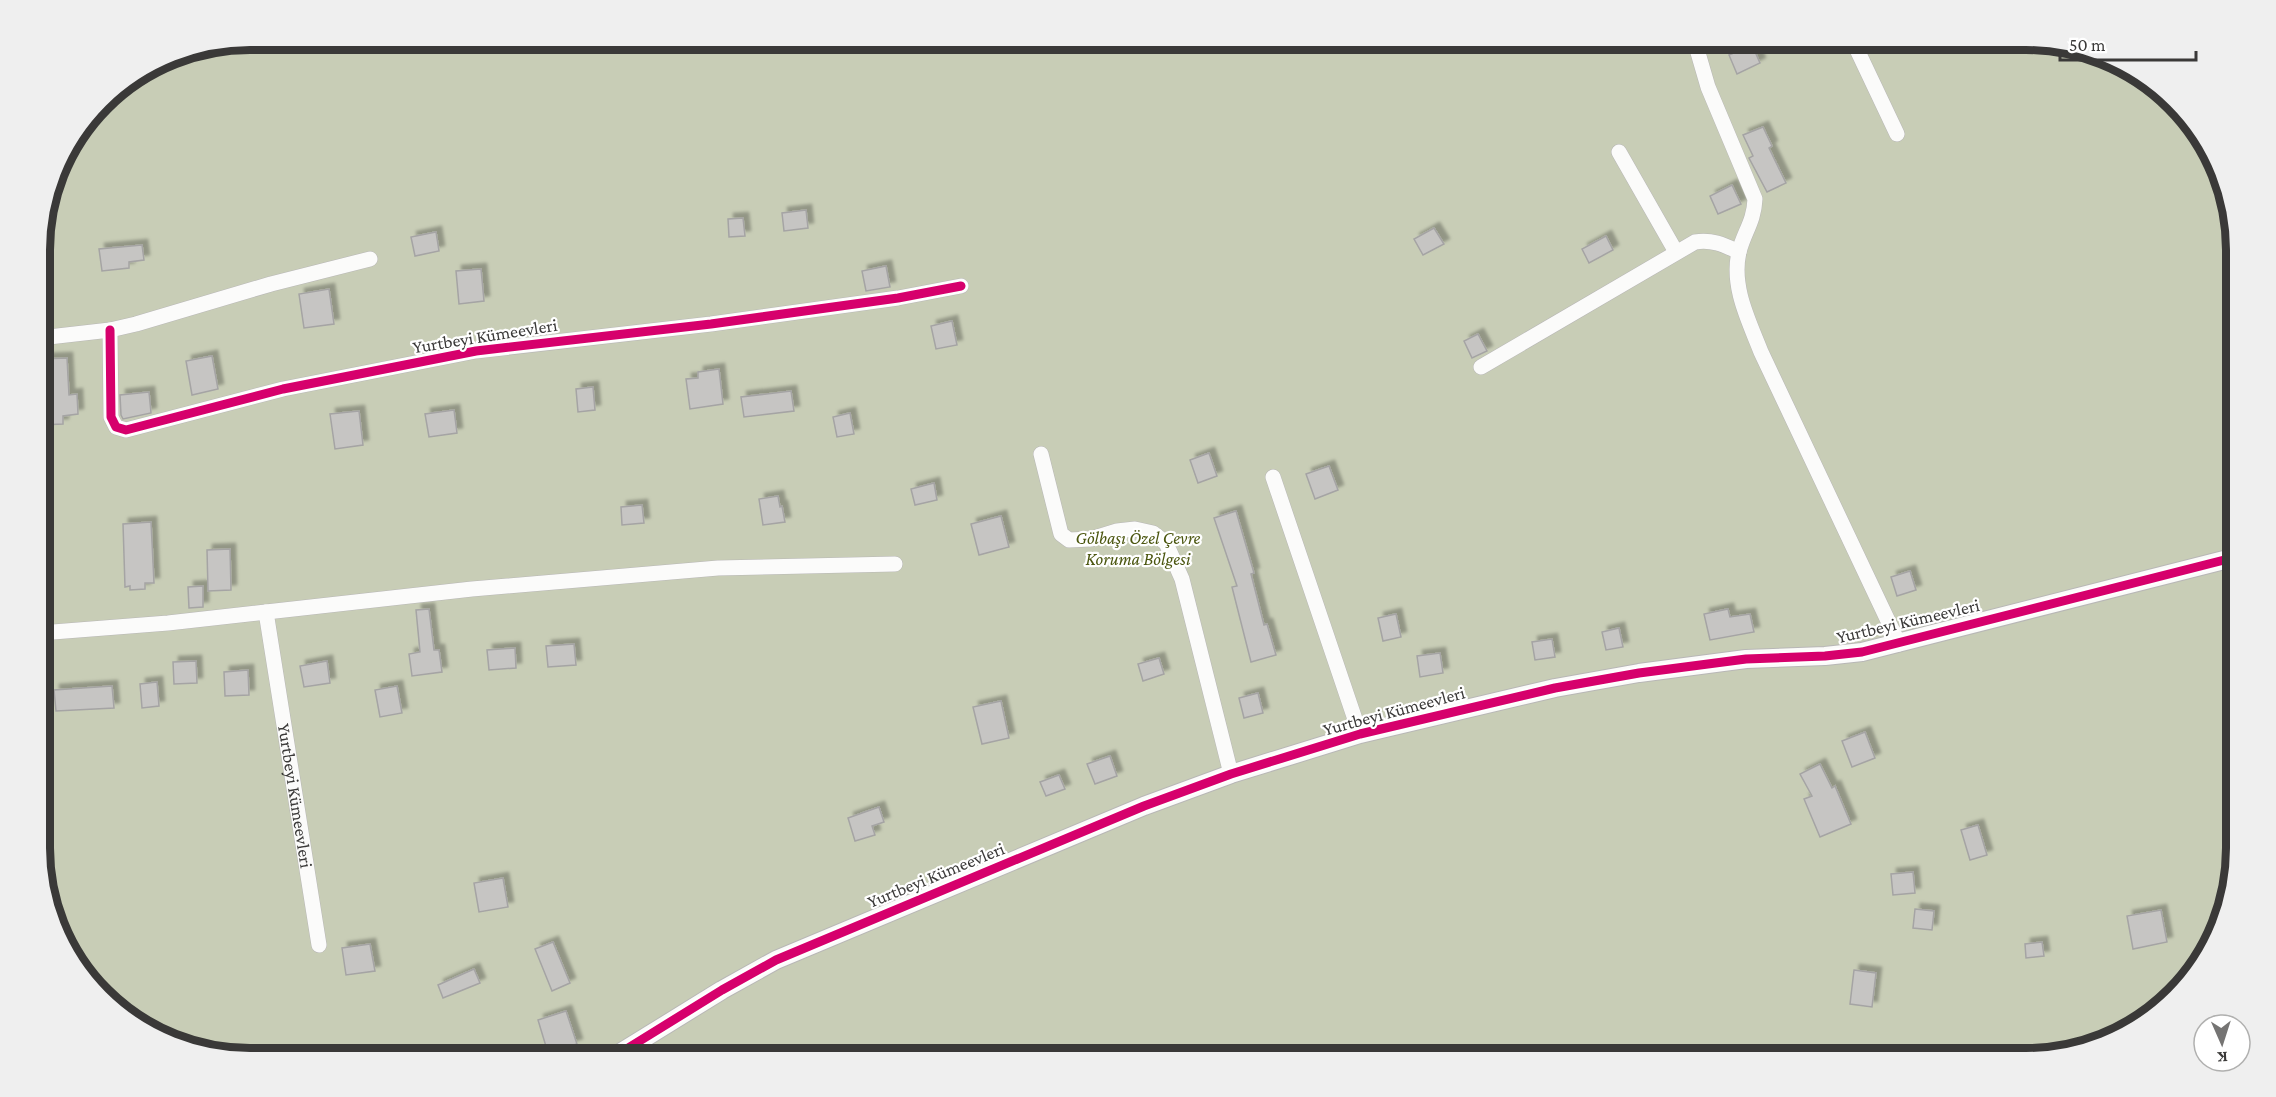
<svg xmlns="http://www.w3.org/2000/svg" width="2276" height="1097" font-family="'Crimson Pro',serif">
	<defs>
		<filter id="shadow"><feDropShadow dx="5.5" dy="-5.5" stdDeviation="1.5" flood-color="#0004"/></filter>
	</defs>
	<rect width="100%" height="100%" fill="#e3e2e0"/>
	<!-- green -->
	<path fill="#c8cdb6" d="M249,39H2027L2120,61L2201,132L2235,222L2237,848L2215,941L2144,1022L2040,1058H249L156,1036L82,976L41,876L39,235L61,156L110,91L169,55Z"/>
	<!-- building -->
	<g fill="#c6c5c3" stroke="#a5a4a4" stroke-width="1.5" filter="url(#shadow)">
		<path d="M1752,45L1760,63L1737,74L1729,55Z"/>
		<path d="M1763,127L1772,146L1769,148L1786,183L1767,192L1749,158L1753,156L1743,135Z"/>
		<path d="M1732,185L1741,204L1718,214L1710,196Z"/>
		<path d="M806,210L808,228L784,231L782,213Z"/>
		<path d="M743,218L745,236L729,237L728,219Z"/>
		<path d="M1434,228L1444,244L1423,255L1414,239Z"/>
		<path d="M436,232L439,251L415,256L411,237Z"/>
		<path d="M1606,236L1613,250L1589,263L1582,249Z"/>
		<path d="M142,245L144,260L129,262V268L102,271L99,249Z"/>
		<path d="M886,266L890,287L866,291L862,271Z"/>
		<path d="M481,269L484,301L459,304L456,271Z"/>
		<path d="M329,289L334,324L304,328L299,294Z"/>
		<path d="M952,321L957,345L936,349L931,326Z"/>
		<path d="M1478,334L1487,351L1472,358L1464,341Z"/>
		<path d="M212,356L218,389L192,395L186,361Z"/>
		<path d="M67,358L69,395L77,394L78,414L63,416V424L40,425V359Z"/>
		<path d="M719,369L723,404L690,409L686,379L698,378V372Z"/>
		<path d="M593,387L595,410L578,412L576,389Z"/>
		<path d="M791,391L794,411L744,417L741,397Z"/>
		<path d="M149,392L151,413L123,419L121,415L120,395Z"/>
		<path d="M454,410L457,433L429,437L425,414Z"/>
		<path d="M359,411L363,445L335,449L330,414Z"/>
		<path d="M850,413L854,434L837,437L833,417Z"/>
		<path d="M1209,453L1217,476L1198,483L1190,460Z"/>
		<path d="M1329,466L1338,490L1315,499L1306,474Z"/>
		<path d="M934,483L937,500L915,505L911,489Z"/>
		<path d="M778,496L780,507L782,506L785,522L763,525L759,499Z"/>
		<path d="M642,505L644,523L622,525L621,507Z"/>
		<path d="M1236,511L1254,573L1251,574L1264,625L1267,624L1276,655L1251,662L1232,587L1237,586L1214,518Z"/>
		<path d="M1001,516L1009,547L979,555L971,524Z"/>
		<path d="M151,522L154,583H145V589L130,590V586L125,587L123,524Z"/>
		<path d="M230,549L231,590L208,591L207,550Z"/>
		<path d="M1910,571L1916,590L1897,596L1891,577Z"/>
		<path d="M203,586V607L189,608L188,587Z"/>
		<path d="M429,609L434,650H439L442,672L412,676L409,654L420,652L416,610Z"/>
		<path d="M1728,609L1730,617L1750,614L1754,632L1710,640L1704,614Z"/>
		<path d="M1396,614L1401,637L1383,641L1378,618Z"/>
		<path d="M1619,628L1623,647L1606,650L1602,632Z"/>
		<path d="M1552,639L1555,657L1535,660L1532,642Z"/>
		<path d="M574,644L576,665L548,667L546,646Z"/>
		<path d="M515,648L516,668L489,670L487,650Z"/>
		<path d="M1440,653L1443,673L1420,677L1417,656Z"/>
		<path d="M1159,658L1164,674L1143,681L1138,664Z"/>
		<path d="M196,661L197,683L174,684L173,662Z"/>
		<path d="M327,661L330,683L304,687L300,666Z"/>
		<path d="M248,670L249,695L225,696L224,672Z"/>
		<path d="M157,682L159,706L142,708L140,684Z"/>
		<path d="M112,686L114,708L56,711L54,690Z"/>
		<path d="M397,686L402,713L380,717L375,690Z"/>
		<path d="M1258,693L1263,713L1244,718L1239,698Z"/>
		<path d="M1001,701L1009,738L982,744L973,707Z"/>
		<path d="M1865,732L1875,758L1852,767L1842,741Z"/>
		<path d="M1110,756L1117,776L1095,784L1087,764Z"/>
		<path d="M1820,764L1832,788L1835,786L1851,824L1820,837L1804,799L1812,796L1800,774Z"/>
		<path d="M1059,775L1065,789L1046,796L1040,782Z"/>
		<path d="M879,807L884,822L872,826L875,835L855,841L848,818Z"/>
		<path d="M1978,825L1987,855L1970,860L1961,830Z"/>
		<path d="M1913,872L1915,893L1893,895L1891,874Z"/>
		<path d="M503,878L508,907L479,912L474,883Z"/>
		<path d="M1915,909L1934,911L1932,930L1913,928Z"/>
		<path d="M2161,910L2167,942L2133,949L2127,916Z"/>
		<path d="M553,942L570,983L552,991L535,949Z"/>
		<path d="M2042,942L2044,956L2026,958L2025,944Z"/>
		<path d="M370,944L375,971L346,975L342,948Z"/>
		<path d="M474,969L480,983L443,998L438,985Z"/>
		<path d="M1854,970L1876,973L1872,1007L1850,1004Z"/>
		<path d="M566,1011L577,1044L548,1053L538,1020Z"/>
	</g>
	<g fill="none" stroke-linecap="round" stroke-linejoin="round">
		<!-- minor casing -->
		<g stroke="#b8b7b6" stroke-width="16">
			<g id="minor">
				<path d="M1694,39L1708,87L1755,199C1754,222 1744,232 1739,252C1731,287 1749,321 1761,352L1899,644"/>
				<path d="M1852,39L1897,134"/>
				<path d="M1619,152L1676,252"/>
				<path d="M110,330L111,417L116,427L126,430L283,389L476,351L711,324L898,298L961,286"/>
				<path d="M40,338L110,330L136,324L271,284L370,259"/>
				<path d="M1481,367L1695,242C1712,239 1724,245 1739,252"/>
				<path d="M1041,454L1061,534L1069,540L1091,539L1117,531L1135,529L1153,533L1166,543L1182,579L1231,774"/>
				<path d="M1273,477L1360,734"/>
				<path id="s1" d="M266,612L319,945"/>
				<path d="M40,633L168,623L472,589L718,568L895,564"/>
			</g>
		</g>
		<!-- tertiary casing -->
		<g stroke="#b8b7b6" stroke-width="20">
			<path id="tertiary" d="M612,1058L722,990L776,960L1144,806L1231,774L1360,734L1555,688L1639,673L1746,659L1825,656L1862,652L2236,557"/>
		</g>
		<!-- minor -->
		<use href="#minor" stroke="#fbfbfa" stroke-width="15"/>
		<!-- tertiary -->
		<use href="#tertiary" stroke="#fbfbfa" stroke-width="18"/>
		<!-- cycleway casing -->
		<g stroke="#fff" stroke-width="13">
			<g id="cycleway">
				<path d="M110,330L111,417L116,427L126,430L283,389L476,351L711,324L898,298L961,286"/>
				<path d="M612,1058L722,990L776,960L1144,806L1231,774L1360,734L1555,688L1639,673L1746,659L1825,656L1862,652L2236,557"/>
			</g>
		</g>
		<!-- cycleway -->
		<use href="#cycleway" stroke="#d6006c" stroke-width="9"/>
	</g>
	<g text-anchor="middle" stroke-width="4.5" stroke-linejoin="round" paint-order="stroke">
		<!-- street labels -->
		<g font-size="18" fill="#3a3938" stroke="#fff">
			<text transform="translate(485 336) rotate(-9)" y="6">Yurtbeyi Kümeevleri</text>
			<text transform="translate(1908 621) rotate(-13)" y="6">Yurtbeyi Kümeevleri</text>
			<text transform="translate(1394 711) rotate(-15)" y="6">Yurtbeyi Kümeevleri</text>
			<text dy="6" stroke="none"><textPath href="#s1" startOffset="186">Yurtbeyi Kümeevleri</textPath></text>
			<text transform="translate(936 875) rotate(-22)" y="6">Yurtbeyi Kümeevleri</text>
		</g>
		<!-- park labels -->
		<g font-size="18" font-style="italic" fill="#4b560f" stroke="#fff">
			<text x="1138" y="544">Gölbaşı Özel Çevre<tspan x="1138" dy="21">Koruma Bölgesi</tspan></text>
		</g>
	</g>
	<!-- crop -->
	<path d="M0 0H2276V1097H0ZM250 50H2026A200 200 0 0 1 2226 250V848A200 200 0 0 1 2026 1048H250A200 200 0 0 1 50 848V250A200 200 0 0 1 250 50Z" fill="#efefef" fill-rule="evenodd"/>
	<path fill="none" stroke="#3a3938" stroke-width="8" d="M250 50H2026A200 200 0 0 1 2226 250V848A200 200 0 0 1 2026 1048H250A200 200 0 0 1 50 848V250A200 200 0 0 1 250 50Z"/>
	<!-- north arrow -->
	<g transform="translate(2222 1043) rotate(177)"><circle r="28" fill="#ffffff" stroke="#b0b0af" stroke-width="1.5"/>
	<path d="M0-4.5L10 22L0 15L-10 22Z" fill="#757473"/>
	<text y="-9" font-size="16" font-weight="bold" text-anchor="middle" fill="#3a3938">K</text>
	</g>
	<!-- scale -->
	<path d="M2060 51v9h136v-9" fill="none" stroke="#3a3938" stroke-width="3"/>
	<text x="2069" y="51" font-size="18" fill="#3a3938" stroke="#ffffff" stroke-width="4.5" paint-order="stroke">50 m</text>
</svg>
